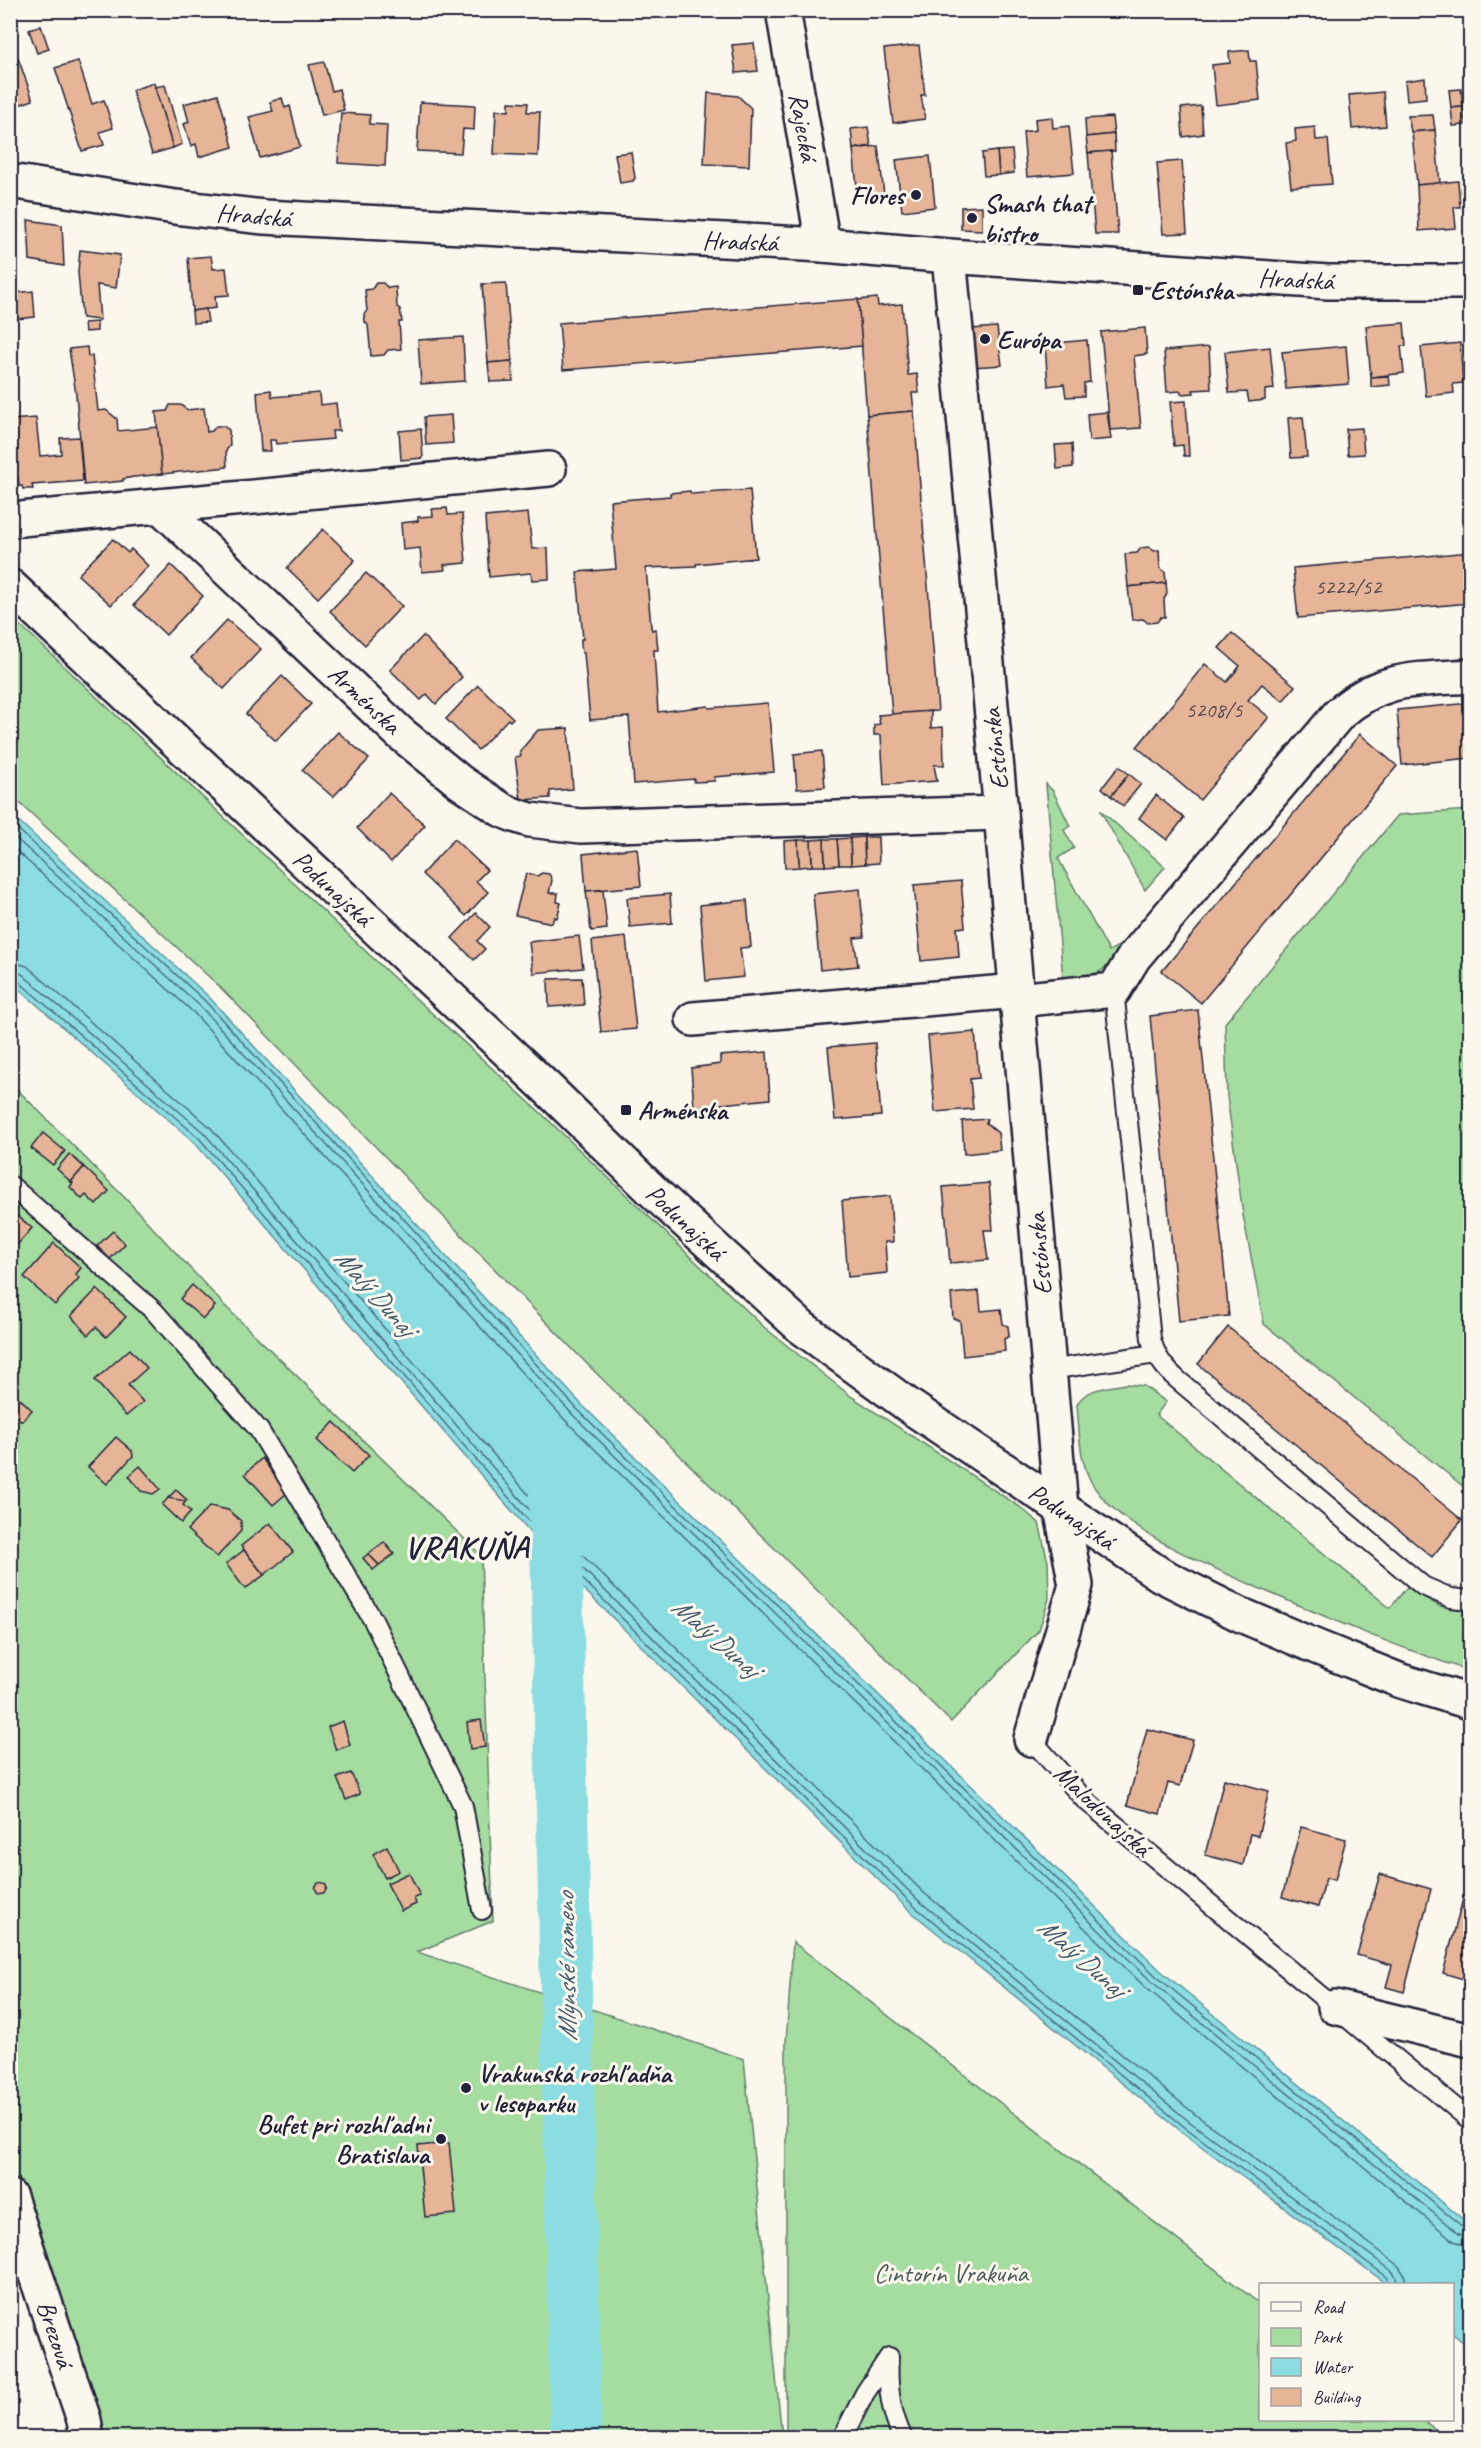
<svg xmlns="http://www.w3.org/2000/svg" width="1481" height="2448" font-family="Caveat,sans-serif">
	<rect width="100%" height="100%" fill="#fbf7ec"/>
	<filter id="ink" filterUnits="userSpaceOnUse"><feTurbulence type="fractalNoise" baseFrequency=".0167" numOctaves="2"/><feDisplacementMap in="SourceGraphic" scale="12" xChannelSelector="R" yChannelSelector="G"/><feConvolveMatrix kernelMatrix="1 2 1 2 8 2 1 2 1" color-interpolation-filters="sRGB"/></filter>
	<g filter="url(#ink)">
		<!-- green -->
		<g fill="#a5dca0" stroke="#647f6e" stroke-width="1.5">
			<path d="M11,618L30,634L411,994L542,1114L765,1328L852,1397L1020,1507L1039,1523L1048,1562L1049,1599L1039,1630L951,1722L589,1366L219,986L11,795Z"/>
			<path d="M1046,784L1053,791L1070,826L1064,830L1074,848L1058,858L1109,951L1126,942C1109,969 1098,979 1063,979Z"/>
			<path d="M1100,810L1165,867L1145,890Z"/>
			<path d="M1470,810V1492L1264,1324L1243,1215L1227,1096L1225,1023L1398,815Z"/>
			<path d="M11,1083L128,1201L225,1306L481,1555L493,1921L417,1952L744,2059L782,2437H97L82,2357L11,2166Z"/>
			<path d="M1126,1384L1144,1386L1166,1402L1156,1415L1390,1608L1407,1587L1439,1606L1470,1611V1671C1396,1647 1325,1617 1254,1586C1207,1565 1134,1535 1101,1496C1078,1470 1080,1437 1077,1405C1083,1388 1111,1387 1126,1384Z"/>
			<path d="M793,1942L1260,2304V2420H1422L1447,2437L786,2438V2042Z"/>
		</g>
		<!-- water -->
		<path fill="#8bdde2" stroke="#61929f" stroke-width="1.5" d="M11,814L209,997L581,1404L1161,1971L1470,2225V2348L1453,2334L1452,2284H1387L1182,2132L909,1910L556,1562L194,1142L11,982Z"/>
		<g fill="none" stroke-linecap="round" stroke-linejoin="round">
			<!-- shore -->
			<g stroke="#4c6d7e" stroke-width="1.5">
				<path d="M10,822L205,1001L577,1409L1156,1976L1464,2228L1470,2230"/>
				<path d="M10,833L200,1006L572,1414L1151,1981L1459,2234L1470,2237"/>
				<path d="M10,845L194,1013L565,1420L1145,1987L1454,2241L1470,2246"/>
				<path d="M10,961L27,966L210,1127L573,1546L924,1893L1196,2115L1397,2264L1404,2274L1406,2284"/>
				<path d="M10,970L22,974L204,1133L566,1552L918,1900L1190,2122L1392,2271L1396,2277L1397,2284"/>
				<path d="M10,978L17,980L199,1138L560,1557L913,1905L1186,2128L1387,2277L1390,2284"/>
			</g>
			<!-- river -->
			<path stroke="#8bdde2" stroke-width="52" d="M555,1496L576,2438"/>
		</g>
		<!-- building -->
		<g fill="#e6b597" stroke="#22223b" stroke-width="1.5">
			<path d="M41,26L49,49L37,53L29,30Z"/>
			<path d="M754,43L758,71L736,73L732,45Z"/>
			<path d="M919,45L925,95H921L925,119L893,123L884,49Z"/>
			<path d="M1249,50L1250,61H1256L1260,100L1216,105L1212,65L1230,63L1229,52Z"/>
			<path d="M18,58L33,100L10,108V61Z"/>
			<path d="M78,61L92,104L104,100L113,128L100,132L104,145L82,151L55,68Z"/>
			<path d="M324,62L332,91L339,89L344,110L322,115L309,65Z"/>
			<path d="M1425,78L1426,98L1407,100L1405,81Z"/>
			<path d="M154,83L173,148L152,154L132,90Z"/>
			<path d="M165,85L182,144L173,148L155,87Z"/>
			<path d="M1461,89L1463,107L1451,108L1449,90Z"/>
			<path d="M1383,92L1386,126L1352,129L1349,95Z"/>
			<path d="M708,93L738,96L751,108L749,166L704,164Z"/>
			<path d="M218,94L233,147L199,157L196,144L191,146L184,124L189,122L184,104Z"/>
			<path d="M282,98L285,108L290,106L300,147L260,158L249,117L273,111L270,102Z"/>
			<path d="M420,102L475,105L474,130L463,129L461,153L417,151Z"/>
			<path d="M509,102L528,103L527,112H540L538,156L494,154L496,110L509,111Z"/>
			<path d="M1201,106L1203,134L1183,137L1181,108Z"/>
			<path d="M1463,107L1465,125L1453,126L1451,108Z"/>
			<path d="M341,113L370,115L369,124L387,125L385,166L338,163Z"/>
			<path d="M1433,115L1435,130L1411,132L1408,116Z"/>
			<path d="M1052,117L1053,128L1069,126L1074,173L1027,177L1023,132L1036,130L1035,119Z"/>
			<path d="M1112,117L1114,134L1086,137L1085,119Z"/>
			<path d="M868,127L871,146L853,149L851,129Z"/>
			<path d="M1315,127L1316,140L1328,139L1332,184L1291,187L1286,143L1296,141L1295,129Z"/>
			<path d="M1435,130L1440,183L1417,185L1412,132Z"/>
			<path d="M1114,134L1115,151L1088,153L1086,137Z"/>
			<path d="M878,146L884,194L858,197L853,149Z"/>
			<path d="M1012,150L1014,173L999,175L997,151Z"/>
			<path d="M997,151L999,175L984,176L982,153Z"/>
			<path d="M1111,151L1118,234H1095L1088,153Z"/>
			<path d="M631,152L635,178L633,181L620,183L615,154Z"/>
			<path d="M930,156L935,207L902,211L896,160Z"/>
			<path d="M1182,161L1187,233L1163,234L1157,163Z"/>
			<path d="M1458,181L1460,207H1454L1456,228L1419,231L1417,185Z"/>
			<path d="M982,206V230L961,229V207Z"/>
			<path d="M28,220L62,225L64,266L30,260Z"/>
			<path d="M80,250L120,255L116,288L97,285L100,320L82,318L78,272Z"/>
			<path d="M211,256L213,269L226,268L229,295L215,296L216,308L192,311L188,258Z"/>
			<path d="M376,283H383L388,288L396,287L397,307L400,309L402,322H399L401,349L388,350L384,355L371,356L368,325L365,322L364,314L367,311L365,290L372,289Z"/>
			<path d="M506,283L512,361L488,363L482,284Z"/>
			<path d="M33,291L35,317L16,319L15,293Z"/>
			<path d="M877,298L878,306L902,304L908,375L917,374L919,393H912L914,411L867,415L858,300Z"/>
			<path d="M858,299L862,346L563,370L559,323Z"/>
			<path d="M206,309L208,322L193,323L192,311Z"/>
			<path d="M97,322V331L85,332L84,323Z"/>
			<path d="M1404,323L1406,346H1401L1404,373L1371,377L1366,326Z"/>
			<path d="M997,327L1002,365L973,367L971,329Z"/>
			<path d="M1145,328L1147,354L1134,356L1141,428L1110,430L1101,332Z"/>
			<path d="M463,337L465,381L421,384L418,340Z"/>
			<path d="M1087,340L1090,382L1084,383V396L1066,397L1064,384L1048,386L1045,344Z"/>
			<path d="M1460,343L1463,383L1453,384L1454,393L1426,396L1421,347Z"/>
			<path d="M1346,346L1349,384L1286,389L1282,352Z"/>
			<path d="M87,347L88,356H92L98,411L106,410L117,419L118,431L158,427L162,474L134,477L123,479V481L84,485L76,394L69,349Z"/>
			<path d="M1209,347L1211,389L1193,390L1194,393L1181,394V391L1167,392L1164,351Z"/>
			<path d="M1270,347L1274,389L1265,390V400L1249,402L1247,392L1229,393L1225,352Z"/>
			<path d="M512,361L513,381L490,382L488,363Z"/>
			<path d="M1389,376L1390,385L1371,387V377Z"/>
			<path d="M271,390L272,397L319,393L320,405L336,403L339,431H332L333,439L276,444L275,440H270L271,451H261L257,392Z"/>
			<path d="M1186,401L1189,456H1184L1183,445L1174,446L1170,402Z"/>
			<path d="M170,405H181L187,410L204,408L207,432L212,431L216,426H223L229,430L230,445L226,451L227,467L162,474L156,412L167,411Z"/>
			<path d="M914,411L938,711L892,714L867,415Z"/>
			<path d="M1107,412L1111,439L1089,441L1087,414Z"/>
			<path d="M451,415L453,443L426,445L424,417Z"/>
			<path d="M1303,417L1307,457L1291,458L1288,418Z"/>
			<path d="M36,418L40,456L61,454L60,438L79,437L83,481L32,485L33,489H23L22,486H19L18,478L10,479V420Z"/>
			<path d="M1362,428L1364,454L1348,455L1346,429Z"/>
			<path d="M421,429L423,458L401,460L399,431Z"/>
			<path d="M1072,444L1073,467L1057,469L1055,445Z"/>
			<path d="M750,490L756,558L696,564V566L646,568L651,627L652,630L656,629L658,650H654V653L658,712L708,706L709,708L768,703L774,772L714,777L715,781L694,782V779L634,784L629,717L590,720L584,653H582L581,644V639H583L577,572L616,569L610,501L670,496V493L690,491L691,494Z"/>
			<path d="M447,508L448,515L462,514L466,563L444,565L445,570L422,572L420,548L403,550L401,523L418,521V517L433,516L432,509Z"/>
			<path d="M528,513L532,549L548,548L549,579L532,580L531,573L489,577L485,517Z"/>
			<path d="M323,529L355,560L318,598L287,568Z"/>
			<path d="M113,539L128,553L131,549L148,566L111,605L78,575Z"/>
			<path d="M1149,547L1154,551L1159,550L1160,568L1165,572L1166,583L1128,587L1125,554L1137,553L1141,548Z"/>
			<path d="M1470,552V603L1298,618L1293,568Z"/>
			<path d="M171,565L203,596L166,635L134,605Z"/>
			<path d="M366,573L402,606L365,645L330,611Z"/>
			<path d="M1166,583L1167,594L1164,599L1165,617H1161L1157,622L1148,623L1143,619L1132,620L1128,587Z"/>
			<path d="M227,620L261,649L224,689L191,658Z"/>
			<path d="M1232,633L1295,686L1283,701L1262,684L1248,700L1269,717L1200,800L1137,747L1205,664L1227,682L1240,666L1219,648Z"/>
			<path d="M423,636L462,677L436,704L427,694L421,700L390,670Z"/>
			<path d="M282,676L311,704L276,741L246,714Z"/>
			<path d="M478,685L513,718L510,721L508,719L478,750L446,719Z"/>
			<path d="M1470,703V758L1402,765L1397,710Z"/>
			<path d="M931,711V728L943,727L944,765H934L937,781L884,785L881,735H874V725L880,724L878,715Z"/>
			<path d="M568,728L573,789L550,791V798L521,800L515,757L521,756L520,751L538,730Z"/>
			<path d="M338,732L369,759L333,797L302,770Z"/>
			<path d="M1360,734L1397,766L1201,1003L1162,971Z"/>
			<path d="M822,751L825,787L797,789L794,754Z"/>
			<path d="M1119,766L1129,774L1111,796L1102,788Z"/>
			<path d="M1129,774L1141,784L1123,806L1111,796Z"/>
			<path d="M389,793L425,825L391,862L357,828Z"/>
			<path d="M1156,795L1184,818L1167,840L1139,818Z"/>
			<path d="M864,837L865,864L851,865L850,838Z"/>
			<path d="M864,837H878L879,863L865,864Z"/>
			<path d="M850,838L851,865H839L837,839Z"/>
			<path d="M454,839L487,870L476,881L488,892L466,916L422,874Z"/>
			<path d="M824,839H837L839,865L825,866Z"/>
			<path d="M824,839L825,866H812L811,840Z"/>
			<path d="M798,840H811L812,866L799,867Z"/>
			<path d="M798,840L799,867L785,868L784,841Z"/>
			<path d="M637,848L641,886L586,891L583,854Z"/>
			<path d="M542,873L549,874L552,880L549,893H558L557,902L561,903L557,918L554,917L552,923L515,915L526,874L537,876Z"/>
			<path d="M961,881L965,927L957,928L959,957L921,961L914,885Z"/>
			<path d="M860,889L864,937L854,938L858,966L820,970L813,894Z"/>
			<path d="M603,890L607,929L591,931L586,891Z"/>
			<path d="M670,894L672,923L630,927L627,898Z"/>
			<path d="M747,900L751,947L740,948L744,977L706,981L700,905Z"/>
			<path d="M476,913L490,927L477,941L485,949L474,960L452,938Z"/>
			<path d="M579,936L583,968L533,973L529,942Z"/>
			<path d="M626,937L636,1029L601,1032L592,941Z"/>
			<path d="M582,978L584,1005L549,1007L548,979Z"/>
			<path d="M1198,1010L1229,1316L1179,1321L1150,1016Z"/>
			<path d="M975,1032L979,1078L970,1079L973,1109L935,1112L928,1036Z"/>
			<path d="M875,1043L881,1116L835,1120L828,1047Z"/>
			<path d="M767,1052L770,1099L694,1107L691,1068L720,1064V1056Z"/>
			<path d="M987,1119L986,1123L998,1133L1000,1150L964,1154L962,1121Z"/>
			<path d="M43,1133L65,1151L53,1165L31,1148Z"/>
			<path d="M69,1154L84,1167L71,1182L57,1169Z"/>
			<path d="M84,1167L109,1191L96,1205L86,1195L82,1199L70,1187L73,1183L71,1182Z"/>
			<path d="M989,1183L993,1230H984L988,1260L950,1263L943,1187Z"/>
			<path d="M890,1196L893,1242H885L887,1273L848,1277L842,1201Z"/>
			<path d="M10,1210L32,1228L10,1253Z"/>
			<path d="M113,1231L125,1244L110,1259L97,1246Z"/>
			<path d="M54,1243L81,1268L76,1274L79,1278L55,1305L24,1277Z"/>
			<path d="M192,1285L215,1306L203,1319L180,1299Z"/>
			<path d="M97,1289L126,1317L106,1337L96,1327L88,1335L71,1316Z"/>
			<path d="M979,1291L981,1311L1001,1309L1003,1324L1008,1326L1009,1336L1004,1339L1005,1351L963,1356L960,1321L953,1318L951,1294Z"/>
			<path d="M1228,1327L1462,1520L1432,1557L1198,1364Z"/>
			<path d="M130,1349L147,1368L128,1385L143,1402L126,1416L95,1380Z"/>
			<path d="M15,1394L32,1410L22,1421L10,1411V1399Z"/>
			<path d="M334,1422L369,1455L352,1473L317,1440Z"/>
			<path d="M116,1437L132,1451L133,1456L107,1484L88,1467Z"/>
			<path d="M262,1458L287,1493L273,1505L245,1474Z"/>
			<path d="M140,1466L160,1489L153,1494L141,1491L129,1476Z"/>
			<path d="M176,1490L187,1500L180,1502L168,1498Z"/>
			<path d="M168,1498L186,1501L183,1505L191,1512L181,1523L162,1505Z"/>
			<path d="M210,1506L228,1510L241,1521V1531L217,1557L187,1530Z"/>
			<path d="M270,1523L293,1552L264,1575L241,1546Z"/>
			<path d="M384,1542L394,1554L379,1565L368,1554Z"/>
			<path d="M244,1550L264,1575L245,1589L226,1564Z"/>
			<path d="M368,1554L379,1565L373,1570L363,1558Z"/>
			<path d="M481,1720L485,1747L470,1749L467,1722Z"/>
			<path d="M343,1721L350,1745L336,1750L328,1727Z"/>
			<path d="M1147,1729L1193,1740L1180,1786L1168,1783L1160,1814L1127,1805Z"/>
			<path d="M351,1773L360,1794L346,1800L337,1778Z"/>
			<path d="M1224,1779L1269,1791L1258,1836L1250,1834L1243,1865L1205,1855Z"/>
			<path d="M1301,1827L1346,1839L1335,1880L1326,1878L1318,1907L1282,1897Z"/>
			<path d="M387,1846L399,1871L385,1878L373,1854Z"/>
			<path d="M409,1873L420,1896L414,1898L416,1904L401,1911L387,1883Z"/>
			<path d="M1380,1874L1431,1889L1404,1992L1386,1987L1392,1965L1357,1955Z"/>
			<circle cx="321" cy="1888" r="5.5"/>
			<path d="M1463,1899L1470,1901V1981L1443,1973Z"/>
			<path d="M449,2143L456,2214L425,2217L418,2146Z"/>
		</g>
		<g fill="none" stroke-linecap="round" stroke-linejoin="round">
			<!-- service casing -->
			<g stroke="#22223b" stroke-width="22">
				<g id="service">
					<path d="M1114,990L1151,1339C1156,1357 1164,1368 1178,1380L1423,1586L1451,1598L1470,1600"/>
					<path d="M10,1185L154,1311L259,1430L373,1620L463,1806L482,1910"/>
					<path d="M1049,1370L1156,1354"/>
					<path d="M1031,1739L1084,1799L1470,2120"/>
					<path d="M842,2438L865,2393L889,2357C887,2386 890,2412 903,2438"/>
				</g>
			</g>
			<!-- minor casing -->
			<g stroke="#22223b" stroke-width="38">
				<g id="minor">
					<path d="M783,10L823,245"/>
					<path d="M10,181L175,207L264,217L823,245L949,256L1328,282H1470"/>
					<path d="M949,256L1001,813L1061,1508L1076,1585L1031,1739"/>
					<path d="M160,506L400,733L460,782L502,810L514,815L530,820L581,826L1001,813"/>
					<path d="M10,520L549,469"/>
					<path d="M10,586L547,1088L660,1198L801,1327L912,1408L1161,1575L1239,1614L1319,1648L1401,1681L1470,1702"/>
					<path d="M1017,1000L1114,990L1134,957L1339,714C1381,676 1417,680 1470,676"/>
					<path d="M693,1019L1017,991"/>
					<path d="M1335,2007L1470,2040"/>
					<path d="M10,2197L84,2420L87,2438"/>
				</g>
			</g>
			<!-- service -->
			<use href="#service" stroke="#fbf7ec" stroke-width="18"/>
			<!-- minor -->
			<use href="#minor" stroke="#fbf7ec" stroke-width="33"/>
		</g>
	</g>
	<!-- markers -->
	<g fill="#22223b" stroke="#fbf7ec" stroke-width="2">
		<circle cx="916" cy="195" r="6"/>
		<circle cx="972" cy="218" r="6"/>
		<rect x="1132" y="284" width="12" height="12" rx="3"/>
		<circle cx="985" cy="339" r="6"/>
		<rect x="620" y="1104" width="12" height="12" rx="3"/>
		<circle cx="466" cy="2088" r="6"/>
		<circle cx="441" cy="2139" r="6"/>
	</g>
	<g text-anchor="middle" stroke-width="6" stroke-linejoin="round" paint-order="stroke">
		<!-- number labels -->
		<g font-size="22" fill="#534752">
			<text x="1348" y="594">5222/52</text>
			<text x="1214" y="717">5208/5</text>
		</g>
		<!-- street labels -->
		<g font-size="26" fill="#22223b" stroke="#fbf7ec">
			<text transform="translate(804 127) rotate(80)" y="9">Rajecká</text>
			<text transform="translate(254 215) rotate(5)" y="9">Hradská</text>
			<text transform="translate(740 241) rotate(2)" y="9">Hradská</text>
			<text transform="translate(1296 279) rotate(3)" y="9">Hradská</text>
			<text transform="translate(365 699) rotate(43)" y="9">Arménska</text>
			<text transform="translate(995 749) rotate(-96)" y="9">Estónska</text>
			<text transform="translate(333 888) rotate(43)" y="9">Podunajská</text>
			<text transform="translate(686 1222) rotate(43)" y="9">Podunajská</text>
			<text transform="translate(1039 1254) rotate(-95)" y="9">Estónska</text>
			<text transform="translate(1072 1516) rotate(34)" y="9">Podunajská</text>
			<text transform="translate(1103 1810) rotate(43)" y="9">Malodunajská</text>
			<text transform="translate(56 2334) rotate(72)" y="9">Brezová</text>
		</g>
		<!-- poi labels -->
		<g font-size="26" font-weight="bold" fill="#22223b" stroke="#fbf7ec" text-anchor="start">
			<text x="904" y="204" text-anchor="end">Flores</text>
			<text x="984" y="212">Smash that<tspan x="984" dy="30">bistro</tspan></text>
			<text x="1150" y="299">Estónska</text>
			<text x="997" y="348">Európa</text>
			<text x="638" y="1119">Arménska</text>
			<text x="478" y="2082">Vrakunská rozhľadňa<tspan x="478" dy="30">v lesoparku</tspan></text>
			<text x="429" y="2133" text-anchor="end">Bufet pri rozhľadni<tspan x="429" dy="30">Bratislava</tspan></text>
		</g>
		<!-- park labels -->
		<g font-size="26" fill="#495a59" stroke="#fbf7ec">
			<text x="951" y="2282">Cintorín Vrakuňa</text>
		</g>
		<!-- water labels -->
		<g font-size="27" font-style="italic" fill="#425a6d" stroke="#fbf7ec">
			<text transform="translate(375 1292) rotate(48)" y="9">Malý Dunaj</text>
			<text transform="translate(716 1637) rotate(41)" y="9">Malý Dunaj</text>
			<text transform="translate(1082 1957) rotate(41)" y="9">Malý Dunaj</text>
			<text transform="translate(566 1967) rotate(-91)" y="9">Mlynské rameno</text>
		</g>
		<!-- district labels -->
		<g font-size="32" font-weight="bold" letter-spacing="1.5" fill="#22223b" stroke="#fbf7ec">
			<text x="467" y="1558">VRAKUŇA</text>
		</g>
	</g>
	<!-- margin -->
	<rect width="1481" height="2448" fill="none" stroke="#fbf7ec" stroke-width="36"/>
	<rect x="18" y="18" width="1445" height="2412" fill="none" stroke="#22223b" stroke-width="2" filter="url(#ink)"/>
	<!-- legend -->
	<rect x="1259" y="2283" width="195" height="138" fill="#fbf7ec" stroke="#a4a2a5" stroke-width="1.5"/>
	<rect x="1271" y="2302" width="30" height="9" fill="#fbf7ec" stroke="#a4a2a5" stroke-width="1.5"/>
	<text x="1313" y="2313" font-size="18" fill="#22223b">Road</text>
	<rect x="1271" y="2328" width="30" height="18" fill="#a5dca0" stroke="#a4a2a5" stroke-width="1.5"/>
	<text x="1313" y="2343" font-size="18" fill="#22223b">Park</text>
	<rect x="1271" y="2358" width="30" height="18" fill="#8bdde2" stroke="#a4a2a5" stroke-width="1.5"/>
	<text x="1313" y="2373" font-size="18" fill="#22223b">Water</text>
	<rect x="1271" y="2388" width="30" height="18" fill="#e6b597" stroke="#a4a2a5" stroke-width="1.5"/>
	<text x="1313" y="2403" font-size="18" fill="#22223b">Building</text>
</svg>
